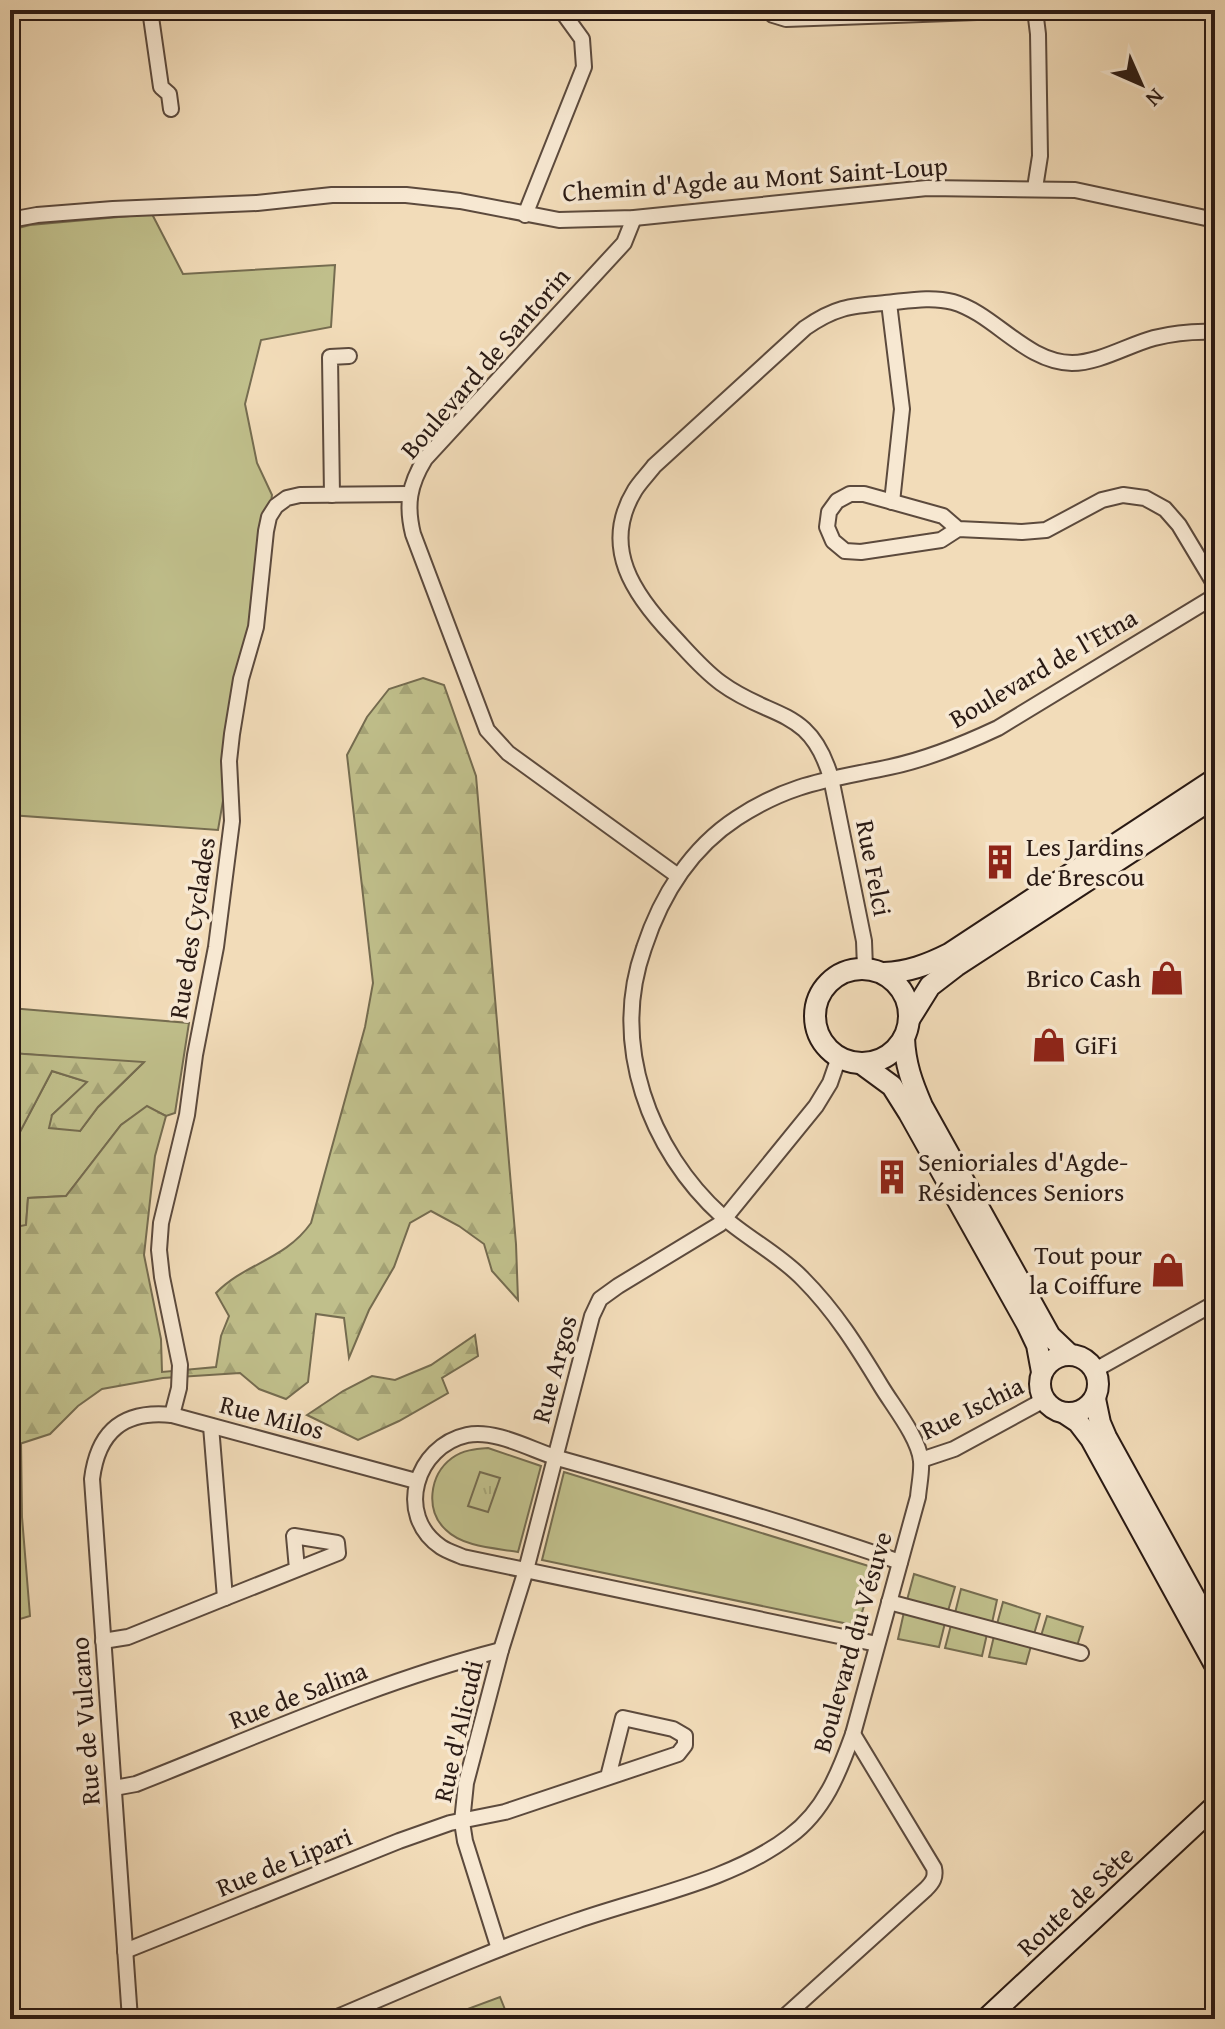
<svg xmlns="http://www.w3.org/2000/svg" width="1225" height="2029" font-family="'Gentium Book Plus',serif">
	<defs>
		<pattern id="forest-firs" width="22" height="20" patternUnits="userSpaceOnUse" patternTransform="scale(2)"><rect width="22" height="20" fill="#c0bf8b"/><path d="M5 1l3.5 6h-7zM16 11l3.5 6h-7z" fill="#a5a477"/></pattern>
		<pattern id="park-tufts" width="24" height="20" patternUnits="userSpaceOnUse" patternTransform="scale(2)"><rect width="24" height="20" fill="#c0bf8b"/><path d="M3 7l-1-3M5 7V3M7 7l1-3M15 17l-1-3M17 17v-4M19 17l1-3" fill="none" stroke="#a5a477"/></pattern>
	</defs>
	<rect width="100%" height="100%" fill="#f2dcb9"/>
	<filter id="stains"><feTurbulence type="fractalNoise" baseFrequency=".0025" numOctaves="4"/><feColorMatrix values="0 0 0 0 .2 0 0 0 0 .09 0 0 0 0 .02 0 0 0 .5 -.17"/></filter>
	<radialGradient id="worn" r=".72"><stop offset=".6" stop-color="#630" stop-opacity="0"/><stop offset="1" stop-color="#630" stop-opacity=".3"/></radialGradient>
	<!-- grass -->
	<g fill="#c0bf8b" stroke="#756c50" stroke-width="2">
		<path d="M152,214L183,274L335,265L331,327L261,340L245,404L257,463L272,495L261,578L218,830L10,815V230L30,225Z"/>
		<path d="M10,1008L189,1023L175,1113L166,1116L147,1107L121,1125L66,1196L28,1198L26,1226L10,1228V1133L20,1131L52,1071L88,1082L52,1115L80,1131L98,1107L143,1063L10,1053Z"/>
		<path d="M21,1441L22,1517L30,1616L10,1622V1447Z"/>
		<path d="M488,1448L541,1466L518,1552C495,1548 463,1547 446,1530C425,1511 429,1475 452,1458C463,1450 475,1449 488,1448Z"/>
		<path d="M564,1472L875,1568L858,1626L542,1560Z"/>
		<path d="M914,1574L955,1587L948,1611L907,1600Z"/>
		<path d="M961,1589L997,1600L992,1623L955,1613Z"/>
		<path d="M1003,1602L1040,1614L1034,1634L997,1624Z"/>
		<path d="M904,1612L945,1623L939,1647L898,1639Z"/>
		<path d="M1047,1616L1083,1627L1077,1646L1041,1636Z"/>
		<path d="M951,1625L987,1634L982,1656L945,1648Z"/>
		<path d="M994,1636L1031,1646L1026,1664L989,1657Z"/>
		<path d="M500,1997L508,2017L456,2019L454,2014Z"/>
	</g>
	<!-- forest -->
	<g fill="url(#forest-firs)" stroke="#756c50" stroke-width="2">
		<path d="M423,678L444,685L476,776L516,1244L518,1300L492,1271L484,1244L459,1226L431,1211L410,1223L394,1267L369,1310L349,1358L344,1318L316,1314L308,1382L286,1399L259,1389L240,1373L163,1378L102,1389L78,1406L50,1434L10,1447V1228L26,1225L28,1198L66,1196L121,1125L147,1106L166,1116L155,1156L144,1255L161,1339L162,1372L216,1367L221,1336L229,1316L216,1293C245,1263 285,1260 311,1223L365,1027L373,983L347,755L367,717L389,689Z"/>
		<path d="M10,1053L144,1062L98,1107L80,1131L49,1128L52,1115L87,1082L52,1071L20,1132L10,1133Z"/>
		<path d="M475,1335L478,1356L442,1378L448,1393L399,1421L358,1440L307,1415L343,1391L372,1376L395,1380L431,1365Z"/>
	</g>
	<!-- park -->
	<path fill="url(#park-tufts)" stroke="#756c50" stroke-width="2" d="M480,1472L500,1478L488,1512L468,1506Z"/>
	<g fill="none" stroke-linecap="round" stroke-linejoin="round">
		<!-- street casing -->
		<g stroke="#5c4a3d" stroke-width="18">
			<g id="street">
				<path d="M150,10L161,87L169,94L171,109"/>
				<path d="M767,10L773,15L786,19L1035,10"/>
				<path d="M1035,10L1038,34L1040,156L1035,188"/>
				<path d="M525,215L584,67L582,39L561,10"/>
				<path d="M634,218L624,243L425,459C409,485 406,505 413,534L487,730L508,753L678,876"/>
				<path d="M10,220L37,215L113,209L257,203L332,195H406L460,201L559,220L634,218L927,188L1075,190L1215,220"/>
				<path d="M889,303L902,409L892,502"/>
				<path d="M332,495L330,357L349,356"/>
				<path d="M958,529L943,516L864,494H850L837,501L829,512L827,527L833,541L845,551L861,552L941,540L958,529L1022,532L1046,530L1102,500L1123,495L1145,498L1165,509L1179,525L1215,585"/>
				<path d="M865,968L864,941L831,778C810,706 771,720 721,683C703,670 688,652 673,636C634,595 600,547 635,490C640,482 648,474 654,466L805,328C835,307 850,306 885,303C907,301 931,296 953,302C995,314 1025,362 1072,363C1099,363 1128,345 1154,338C1174,333 1195,331 1215,332"/>
				<path d="M1095,1370L1215,1303"/>
				<path d="M172,1415L179,1388L180,1365L162,1277L159,1250L161,1223L187,1115L195,1055L216,947L232,821L229,761L232,734L241,679L256,627L266,531L269,517L276,506L287,498L300,495L409,494"/>
				<path d="M921,1460L954,1449L1044,1400"/>
				<path d="M225,1598L338,1553L337,1543L294,1536L297,1569"/>
				<path d="M889,1602L1081,1653"/>
				<path d="M103,1641L128,1637L225,1598L211,1426"/>
				<path d="M877,1644L463,1557C456,1554 447,1551 441,1547C394,1515 416,1446 467,1435C497,1429 533,1451 561,1459C675,1491 788,1523 900,1562"/>
				<path d="M114,1788L136,1784C256,1737 376,1682 501,1650"/>
				<path d="M499,1949L465,1841L462,1822L466,1783L501,1650L526,1570L592,1316L600,1299L618,1286L720,1224L816,1106L830,1083L839,1057"/>
				<path d="M125,1951L399,1841L450,1823L505,1812L678,1754L685,1745V1736L673,1729L623,1718L608,1777"/>
				<path d="M130,2019L92,1479C98,1431 124,1410 172,1415L416,1481"/>
				<path d="M333,2019C413,1985 493,1949 576,1921C644,1897 732,1881 790,1836C824,1811 839,1773 853,1734L918,1497C919,1485 922,1472 921,1461C919,1438 893,1406 881,1386C858,1348 835,1311 803,1279C779,1254 748,1239 722,1216C649,1150 610,1044 644,948C661,896 691,848 737,818C792,782 830,780 890,767C928,759 964,744 998,728L1215,596"/>
				<path d="M782,2019L926,1889C933,1882 936,1877 934,1868L853,1734"/>
			</g>
		</g>
		<!-- secondary casing -->
		<g stroke="#2a1a14" stroke-width="24">
			<g id="secondary">
				<circle cx="862" cy="1016" r="47"/>
				<path d="M884,973C908,972 927,965 949,954L1215,779"/>
				<path d="M910,1018L930,986L956,966L1215,797"/>
				<path d="M904,1038C905,1064 912,1083 922,1106L1050,1336L1070,1355"/>
				<path d="M862,1064L892,1086L909,1113L1027,1324L1037,1345L1042,1372"/>
				<circle cx="1069" cy="1384" r="29"/>
				<path d="M1095,1399L1100,1423L1106,1437L1197,1602L1215,1623"/>
				<path d="M1066,1414L1078,1422L1091,1439L1215,1665"/>
				<path d="M986,2019L1215,1806"/>
			</g>
		</g>
		<!-- street -->
		<use href="#street" stroke="#f7e8d2" stroke-width="14"/>
		<!-- secondary -->
		<use href="#secondary" stroke="#f7e8d2" stroke-width="20"/>
	</g>
	<!-- icons -->
	<defs>
		<g id="building-bare" transform="scale(2.76)"><path d="M-4-6H4V6H1V3H-1V6H-4ZM-2.5-4.3h1.7v1.8h-1.7ZM.8-4.3h1.7v1.8H.8ZM-2.5-1h1.7V.8h-1.7ZM.8-1h1.7V.8H.8Z" fill="#8f2418" stroke="#f7e8d2" stroke-width="2.5" paint-order="stroke"/></g>
		<g id="shop-bare" transform="scale(2.76)"><path d="M-5-2.5h2.3a2.7 3.5 0 0 1 5.4 0H5L5.5 6h-11ZM-1.5-2.5h3a1.5 2.3 0 0 0-3 0Z" fill="#8f2418" stroke="#f7e8d2" stroke-width="2.5" paint-order="stroke"/></g>
	</defs>
	<g fill-rule="evenodd">
		<use href="#building-bare" x="1000" y="862"/>
		<use href="#shop-bare" x="1167" y="978"/>
		<use href="#shop-bare" x="1049" y="1045"/>
		<use href="#building-bare" x="892" y="1177"/>
		<use href="#shop-bare" x="1168" y="1270"/>
	</g>
	<g text-anchor="middle" stroke-width="7" stroke-linejoin="round" paint-order="stroke">
		<!-- street labels -->
		<g font-size="26" fill="#2a1a14" stroke="#f7e8d2">
			<text transform="translate(755 179) rotate(-4)" y="9">Chemin d'Agde au Mont Saint-Loup</text>
			<text transform="translate(485 363) rotate(-49)" y="9">Boulevard de Santorin</text>
			<text transform="translate(1043 668) rotate(-30)" y="9">Boulevard de l'Etna</text>
			<text transform="translate(874 868) rotate(79)" y="9">Rue Felci</text>
			<text transform="translate(192 928) rotate(-81)" y="9">Rue des Cyclades</text>
			<text transform="translate(554 1369) rotate(-75)" y="9">Rue Argos</text>
			<text transform="translate(972 1408) rotate(-26)" y="9">Rue Ischia</text>
			<text transform="translate(272 1417) rotate(15)" y="9">Rue Milos</text>
			<text transform="translate(852 1642) rotate(-74)" y="9">Boulevard du Vésuve</text>
			<text transform="translate(298 1695) rotate(-21)" y="9">Rue de Salina</text>
			<text transform="translate(85 1721) rotate(-94)" y="9">Rue de Vulcano</text>
			<text transform="translate(458 1731) rotate(-77)" y="9">Rue d'Alicudi</text>
			<text transform="translate(284 1862) rotate(-22)" y="9">Rue de Lipari</text>
			<text transform="translate(1075 1901) rotate(-43)" y="9">Route de Sète</text>
		</g>
		<!-- poi labels -->
		<g font-size="26" fill="#2a1a14" stroke="#f7e8d2" text-anchor="start">
			<text x="1026" y="856">Les Jardins<tspan x="1026" dy="30">de Brescou</tspan></text>
			<text x="1141" y="987" text-anchor="end">Brico Cash</text>
			<text x="1075" y="1054">GiFi</text>
			<text x="918" y="1171">Senioriales d'Agde-<tspan x="918" dy="30">Résidences Seniors</tspan></text>
			<text x="1142" y="1264" text-anchor="end">Tout pour<tspan x="1142" dy="30">la Coiffure</tspan></text>
		</g>
	</g>
	<!-- margin -->
	<rect width="1225" height="2029" fill="none" stroke="#f2dcb9" stroke-width="40"/>
	<rect x="12" y="12" width="1201" height="2005" fill="none" stroke="#2a1a14" stroke-width="4"/>
	<rect x="20" y="20" width="1185" height="1989" fill="none" stroke="#2a1a14" stroke-width="2"/>
	<!-- north arrow -->
	<g transform="translate(1141 84) rotate(135)" stroke="#f7e8d2" stroke-width="6" paint-order="stroke">
	<path d="M0-6L14 30L0 20L-14 30Z" fill="#2a1a14"/>
	<text y="-12" font-size="22" font-weight="bold" text-anchor="middle" fill="#2a1a14">N</text>
	</g>
	<rect width="100%" height="100%" filter="url(#stains)"/>
	<rect width="100%" height="100%" fill="url(#worn)"/>
</svg>
